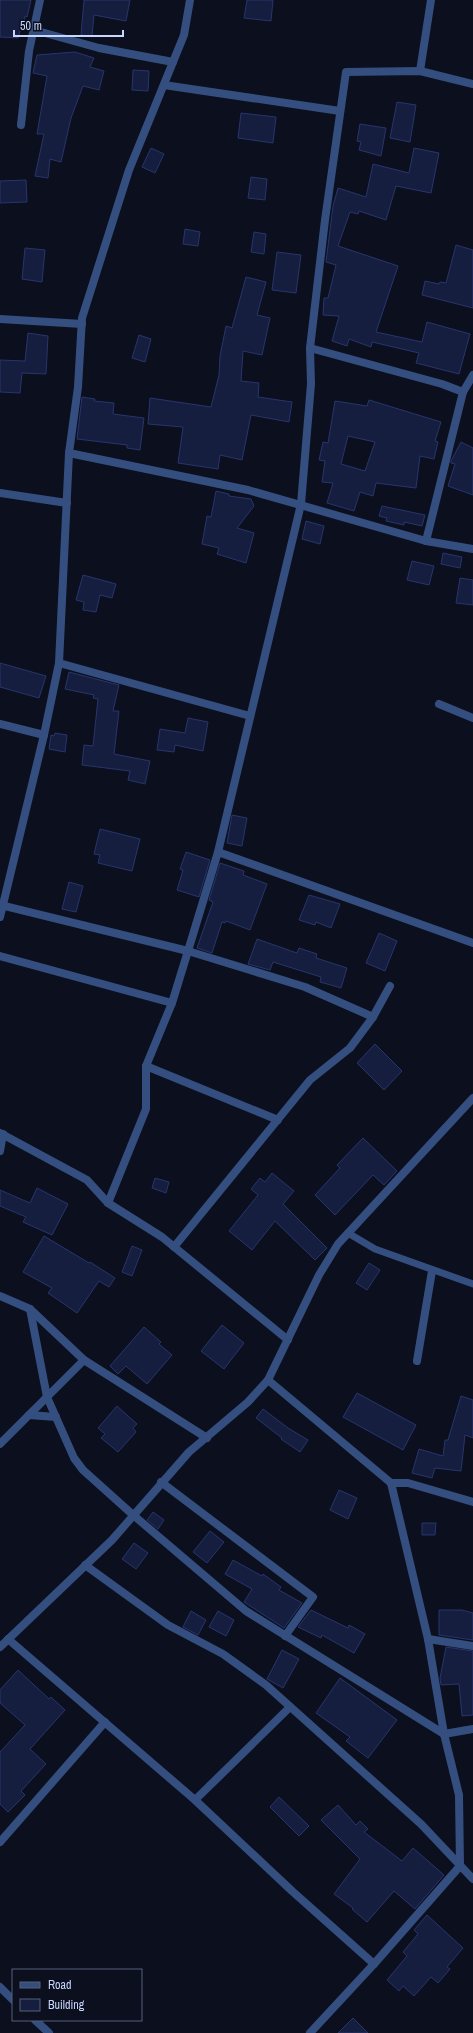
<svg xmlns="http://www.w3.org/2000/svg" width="473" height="2033" font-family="'Archivo Narrow',sans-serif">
	<rect width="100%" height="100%" fill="#0b0f1e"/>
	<!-- building -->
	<g fill="#161e40" stroke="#27356d" fill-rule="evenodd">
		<path d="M0,0H31L27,17L25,16L23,29L21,28L18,38L0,37Z"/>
		<path d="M84,0H130L126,21L94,15L92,36L81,35Z"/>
		<path d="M247,0H273L271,21L244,18Z"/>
		<path d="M75,52L94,58L90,67L104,71L99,90L83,86L71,118L61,162L50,159L48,178L35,176L44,134H37L47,76L33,73L37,55Z"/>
		<path d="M133,70L149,71L148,91L132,90Z"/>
		<path d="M397,102L416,105L410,142L390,138Z"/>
		<path d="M241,113L276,117L273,143L238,138Z"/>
		<path d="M360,124L386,128L381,156L359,150L361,142L357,141Z"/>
		<path d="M151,148L164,154L155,173L142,167Z"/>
		<path d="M414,148L439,153L431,193L396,186L386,220L359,211L358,214L350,212L338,246L398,266L376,332L422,342L427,322L470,334L459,374L416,363L419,353L372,342L371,347L349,339L347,346L332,341L339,316L323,315L324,298H328L336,265L326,262L333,206L338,188L366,197L373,164L409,173Z"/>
		<path d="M251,177L267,179L265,200L248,198Z"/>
		<path d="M26,180L27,202L0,203V181Z"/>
		<path d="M185,229L200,232L198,246L183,244Z"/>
		<path d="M254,232L266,234L264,254L251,252Z"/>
		<path d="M456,245L473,250V308L422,295L425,281L439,284L440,282L446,283Z"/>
		<path d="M25,248L45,250L42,282L22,279Z"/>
		<path d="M277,252L301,255L296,293L272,290Z"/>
		<path d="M246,277L266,282L257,315L270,318L262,355L243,351L241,381L259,383L258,397L292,402L289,422L251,415L242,460L220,455L218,469L178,463L183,427L148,424L150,398L211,407L219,375L220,356L226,326L232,328Z"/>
		<path d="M28,333L48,336L46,374L22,373L20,393L0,392V360L25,361Z"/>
		<path d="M139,335L151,339L145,362L132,358Z"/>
		<path d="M82,397L95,399L94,401L114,403L113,414L144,418L140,450L127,448V445L77,439Z"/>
		<path d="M369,400L441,422L435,441L438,442L434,459L420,456L416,488L376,483L373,496L360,492L354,511L327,503L333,483L322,482L325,461L319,460L323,442L328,443L335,401L367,406ZM348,436L375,442L365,471L341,464Z"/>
		<path d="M461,442L473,448V495L448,486L455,464L451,463V461Z"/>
		<path d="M216,491L229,494V496L251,499L254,506L237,528L254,533L246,563L217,554L219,548L202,544L207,516L211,517Z"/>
		<path d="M382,506L425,515L422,526L404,522V525L386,521L387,518L379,516Z"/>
		<path d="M306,521L324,526L320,544L302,539Z"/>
		<path d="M443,553L462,557L460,568L441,564Z"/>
		<path d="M412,561L434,566L429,585L407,580Z"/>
		<path d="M83,575L116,584L112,598L100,595L96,612L83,610L84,602L76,600Z"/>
		<path d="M460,578L473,580V605L456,603Z"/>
		<path d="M0,663L46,676L39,698L0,687Z"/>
		<path d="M69,672L119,685L113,711H119L114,754L150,761L145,784L128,780L130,771L82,765L84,745L93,746L98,699L93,698L94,695L65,689Z"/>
		<path d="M188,718L208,722L203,751L175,745L174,752L157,750L160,729L185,733Z"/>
		<path d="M55,733L67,735L65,752L49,749L51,735L54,736Z"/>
		<path d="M232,815L247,818L242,846L227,843Z"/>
		<path d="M100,829L140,839L132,871L98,863L100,855L94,854Z"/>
		<path d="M186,852L210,860L199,897L177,890L183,870L180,869Z"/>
		<path d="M220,863L244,871L243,875L267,884L250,930L226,921L225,923L222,922L212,953L197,948L213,902L209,900Z"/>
		<path d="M69,882L83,886L76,912L62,909Z"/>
		<path d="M309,895L340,904L331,928L316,922L315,925L299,920Z"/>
		<path d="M379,933L397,941L385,971L366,963Z"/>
		<path d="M257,939L297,953L299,948L317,954L316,958L347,968L341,988L320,982L321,977L273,962L270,970L248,964Z"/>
		<path d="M375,1044L402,1071L384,1090L357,1063Z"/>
		<path d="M363,1138L397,1171L384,1185L373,1175L335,1215L315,1195L340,1168L337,1165Z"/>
		<path d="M272,1173L294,1191L283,1204L327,1248L315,1260L275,1221L252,1250L229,1231L258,1195L251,1189L260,1178L265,1182Z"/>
		<path d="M155,1178L169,1182L166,1193L152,1188Z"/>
		<path d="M37,1188L68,1204L52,1235L23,1222L26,1217L0,1206V1190L30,1203Z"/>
		<path d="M44,1236L89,1263L90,1262L115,1278L109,1287L99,1281L77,1313L48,1293L52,1288L23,1272Z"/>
		<path d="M132,1246L142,1250L132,1276L122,1272Z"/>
		<path d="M369,1263L380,1270L367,1290L356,1283Z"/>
		<path d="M222,1325L244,1343L224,1369L201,1351Z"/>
		<path d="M144,1327L161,1342L159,1344L172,1355L147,1384L126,1366L118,1374L110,1366Z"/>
		<path d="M357,1393L416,1425L403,1450L343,1417Z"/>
		<path d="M461,1396L473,1400V1438L465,1435L461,1471L435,1468L432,1478L412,1473L419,1449L443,1456L445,1440H448Z"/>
		<path d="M117,1406L137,1424L133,1428L136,1432L118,1452L101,1438L105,1434L98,1428Z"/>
		<path d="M263,1409L288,1428L308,1440L300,1452L281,1439L282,1438L256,1418Z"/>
		<path d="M339,1490L357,1498L348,1519L330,1510Z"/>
		<path d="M153,1512L164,1520L158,1529L147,1520Z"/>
		<path d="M422,1523H436L435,1535H422Z"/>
		<path d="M210,1531L224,1542L207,1563L193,1552Z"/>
		<path d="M134,1543L148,1553L136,1569L122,1559Z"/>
		<path d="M233,1560L262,1576L263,1574L281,1587L279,1590L302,1603L284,1628L244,1602L252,1589L225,1574Z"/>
		<path d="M311,1610L348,1628L349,1625L365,1634L354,1653L322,1635L321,1638L298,1627Z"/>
		<path d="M439,1610H462L473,1613V1640L439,1635Z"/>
		<path d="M191,1611L206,1620L198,1635L183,1627Z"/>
		<path d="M218,1611L234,1620L226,1636L209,1627Z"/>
		<path d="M446,1647L473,1651V1715L462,1716L459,1684L441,1685L440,1678Z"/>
		<path d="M282,1650L299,1659L283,1688L267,1679Z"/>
		<path d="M18,1670L49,1699L51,1697L65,1710L30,1749L46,1764L21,1791L25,1795L8,1812L0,1804V1752L25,1725L0,1703V1690Z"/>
		<path d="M340,1678L397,1720L368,1758L346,1741L350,1737L316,1713Z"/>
		<path d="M279,1797L309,1826L299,1836L270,1807Z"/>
		<path d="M338,1805L356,1825L360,1821L368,1829L364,1832L402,1861L413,1848L444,1875L415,1909L394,1891L367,1922L352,1909L353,1908L334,1894L360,1859L321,1820Z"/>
		<path d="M427,1915L463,1948L447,1967L450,1969L438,1983L431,1977L414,1996L403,1986L399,1991L387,1980L407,1956L403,1952L418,1934L414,1930Z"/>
		<path d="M353,2018L368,2033H338Z"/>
	</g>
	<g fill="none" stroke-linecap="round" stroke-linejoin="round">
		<!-- service -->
		<path stroke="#344f7f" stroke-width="7" d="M348,1233L375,1249L473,1284"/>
		<!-- minor -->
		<g stroke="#344f7f" stroke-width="8">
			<path d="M34,30L99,48L173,62"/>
			<path d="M420,71L431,0"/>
			<path d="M164,85L340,111"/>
			<path d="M21,125L29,51L40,0"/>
			<path d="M0,319L82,324"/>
			<path d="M310,348L442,384L463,392"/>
			<path d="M69,453L248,490L426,541L473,549"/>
			<path d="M0,493L67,503"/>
			<path d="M426,541L463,392L473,375"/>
			<path d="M59,663L250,716"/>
			<path d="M439,704L473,718"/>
			<path d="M0,724L44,735"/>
			<path d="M218,852L473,943"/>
			<path d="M0,905L188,951L172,1003L146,1066V1109L108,1203"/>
			<path d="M0,917L44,735L59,663L69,453L78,387L82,318L129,170L184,35L190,0"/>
			<path d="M0,956L172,1003"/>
			<path d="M373,1017L305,987L188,951L218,852L301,504L311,384L310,348L325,220L346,72L420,71L473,84"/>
			<path d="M146,1066L278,1120"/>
			<path d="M0,1133L87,1180L108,1203L162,1237L288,1340"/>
			<path d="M0,1151L3,1134"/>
			<path d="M174,1247L310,1080L350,1048L373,1017L390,986"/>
			<path d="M0,1296L30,1309L84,1360L207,1438"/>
			<path d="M30,1309L47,1397L74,1458L83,1470L132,1514L246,1611L444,1734L473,1729"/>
			<path d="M417,1361L432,1271"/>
			<path d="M268,1380L391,1483L428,1639L444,1734L459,1795L460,1866L374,1964L310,2033"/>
			<path d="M29,1415L56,1417"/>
			<path d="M0,1444L84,1360"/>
			<path d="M161,1482L313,1597L285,1636"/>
			<path d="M391,1483H408L473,1502"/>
			<path d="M85,1565L168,1625L223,1654L266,1685L421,1824L473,1879"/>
			<path d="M8,1639L195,1800L292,1891L374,1964"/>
			<path d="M428,1639L473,1646"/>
			<path d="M195,1800L290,1707"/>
			<path d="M0,1842L105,1722"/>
			<path d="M0,1987L13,2000"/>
			<path d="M35,2020L49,2033"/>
		</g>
		<!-- tertiary -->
		<path stroke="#344f7f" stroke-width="8" d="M0,1647L112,1540L189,1452L248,1402L268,1380L319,1275L338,1244L473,1098"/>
	</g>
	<!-- legend -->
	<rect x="12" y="1969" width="130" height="52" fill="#0b0f1e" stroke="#575f78"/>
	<rect x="20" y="1982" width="20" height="6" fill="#344f7f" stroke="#575f78"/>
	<text x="48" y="1989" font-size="12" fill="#c8d7ff">Road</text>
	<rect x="20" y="1999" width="20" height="12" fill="#161e40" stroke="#575f78"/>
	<text x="48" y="2009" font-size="12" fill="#c8d7ff">Building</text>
	<!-- scale -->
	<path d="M14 30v6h109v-6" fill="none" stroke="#c8d7ff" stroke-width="2"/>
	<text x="20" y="30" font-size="12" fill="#c8d7ff" stroke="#0b0f1e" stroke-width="3" paint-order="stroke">50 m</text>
</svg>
